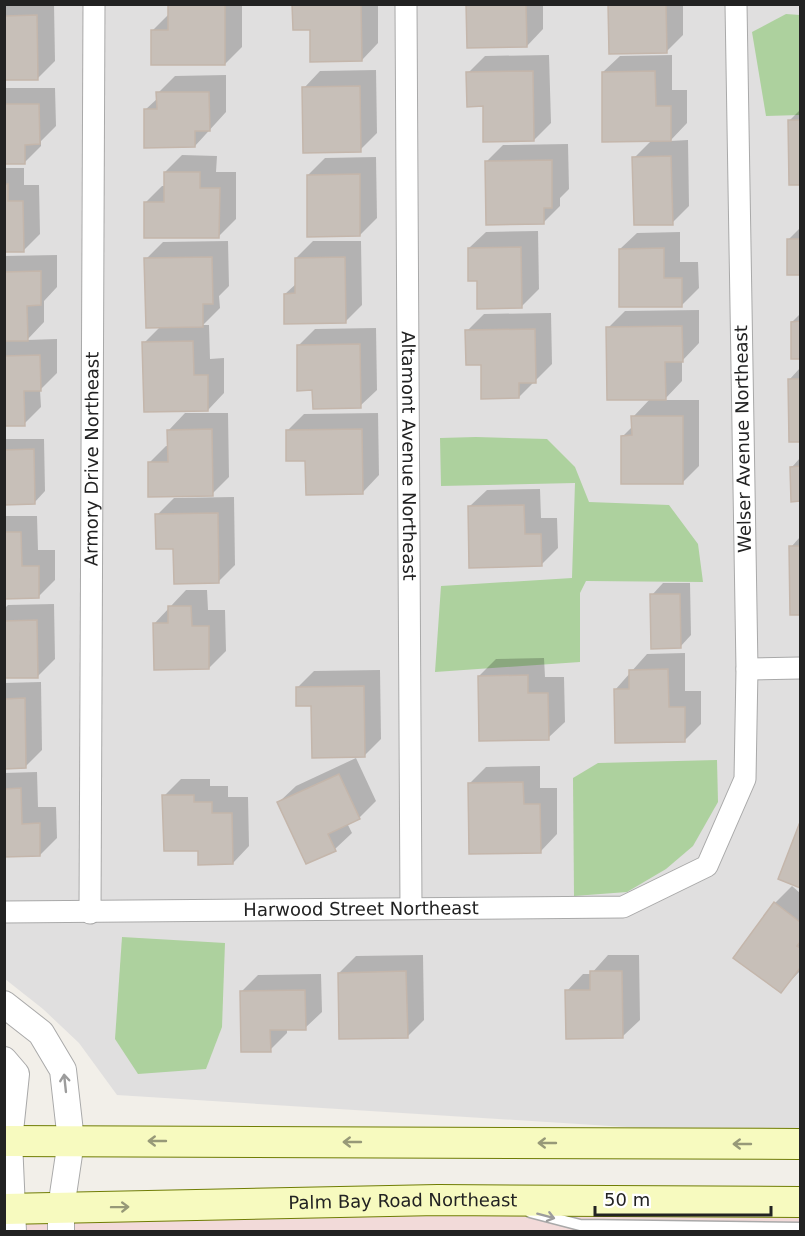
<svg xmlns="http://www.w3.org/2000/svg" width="805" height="1236" font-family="'DejaVu Sans',sans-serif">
	<rect width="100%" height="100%" fill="#f2efe9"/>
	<!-- residential -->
	<path fill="#e0dfdf" d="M4,5H800V1138L117,1095L79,1043L43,1009L5,979Z"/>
	<!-- commercial -->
	<path fill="#f2dad9" d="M800,1202V1231L5,1232L4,1210Z"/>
	<!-- forest -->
	<g fill="#add19e">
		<path d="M786,14L800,15V115L766,116L752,32Z"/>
		<path d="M476,437L547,439L575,467L589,502L669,505L698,544L703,582L586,581L580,593V662L435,672L441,586L572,578L575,483L441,486L440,438Z"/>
		<path d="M717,760L718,802L693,846L666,869L627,892L574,896L573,778L598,763Z"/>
		<path d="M122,937L225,943L222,1027L206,1069L138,1074L115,1039Z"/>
	</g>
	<!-- shadow -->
	<g fill="#0003">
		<path d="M4,4H54L55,61L38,78L4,79Z"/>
		<path d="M169,4H242V47L225,64L153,30L169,14Z"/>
		<path d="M294,4H378V43L362,60L311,28Z"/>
		<path d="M468,4H543V29L527,46Z"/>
		<path d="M610,4H683V35L666,52Z"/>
		<path d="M549,55L551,123L534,140L484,105L468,73L485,56Z"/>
		<path d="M672,55V90H687V123L670,141L688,140L689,206L672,223L634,158L652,140L603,72L620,56Z"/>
		<path d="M376,70L377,133L360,150L304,88L320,71Z"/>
		<path d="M226,75V112L195,146L145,110L158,98V93L175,76Z"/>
		<path d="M4,88H55L56,126L41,141V146L24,163H4Z"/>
		<path d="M800,110V183H790L789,121Z"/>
		<path d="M568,144L569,189L560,198V206L543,223L486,162L503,145Z"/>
		<path d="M182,155L217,156L216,172H236V219L219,236L145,203L162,186H165V172Z"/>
		<path d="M376,157L377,218L360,235L308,175L325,158Z"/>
		<path d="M4,168H24V185H39L40,234L23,251H4Z"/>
		<path d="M800,228V273H789V239Z"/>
		<path d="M538,231L539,289L522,306L478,279L469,248L486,232Z"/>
		<path d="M680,232V262H698L699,288L682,305L620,249L637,233Z"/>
		<path d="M228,241L229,286L219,296L220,308L203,325H209L210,359L224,358V393L208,410L144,343L161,326L146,259L163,242Z"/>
		<path d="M313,241H361L362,305L345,322L285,294L297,283L296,258Z"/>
		<path d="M57,255V287L44,301V322L27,340L57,339V373L40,390L41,407L24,424L4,425V256Z"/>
		<path d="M699,310V343L682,361V381L664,400H699V466L682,483L623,436L633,426V417L651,398L608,328L625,311Z"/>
		<path d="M551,313L552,364L519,397L482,364L467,331L484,314Z"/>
		<path d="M800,314V358H793L792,322Z"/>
		<path d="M376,328L377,390L360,406L314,389L298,346L315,329Z"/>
		<path d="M800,368V440L790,441L789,380Z"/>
		<path d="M185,413H228L229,477L212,494L149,463L166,446H169V430Z"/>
		<path d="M378,413L379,475L363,492L307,459L287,431L304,414Z"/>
		<path d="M6,439H44L45,491L34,503H4V441Z"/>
		<path d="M800,458V500H793L792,467Z"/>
		<path d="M540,489L541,518H557L558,548L541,565L470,506L487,490Z"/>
		<path d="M234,497L235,565L218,582L174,547L157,515L174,498Z"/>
		<path d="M4,516H37L38,550H55V580L38,597L4,598Z"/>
		<path d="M800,537V614H792L791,547Z"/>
		<path d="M663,583H690L691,635L680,647L652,595Z"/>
		<path d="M186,590H207L208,610H225L226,651L209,668L154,624Z"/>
		<path d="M54,604L55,659L38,676L4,677V609L8,605Z"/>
		<path d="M685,653V691H701V724L684,741L615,690L647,654Z"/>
		<path d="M544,658L545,677H564L565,722L548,738L479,676L496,659Z"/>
		<path d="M380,670L381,739L364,756L297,688L314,671Z"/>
		<path d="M41,682L42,750L25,767H4V683Z"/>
		<path d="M356,758L376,801L359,818L347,823L352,833L335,849L279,802L296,786Z"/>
		<path d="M540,766V788H557V834L541,851L469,784L486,767Z"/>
		<path d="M37,772L38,807H56L57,838L40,855H4V773Z"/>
		<path d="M181,779H210V786H228V797H248L249,846L233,863L199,849L164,796Z"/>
		<path d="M800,826V887L780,878Z"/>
		<path d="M792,886L800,893V971L781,991L775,903Z"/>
		<path d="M423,955L424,1020L407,1037L339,973L356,956Z"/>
		<path d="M608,955H639L640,1020L623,1036L567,991L583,974H591Z"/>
		<path d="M321,974L322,1012L305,1028L287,1029V1033L270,1050L241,992L258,975Z"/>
	</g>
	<!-- building -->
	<g fill="#c7bfb8" stroke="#c4b6ab" stroke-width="1.5">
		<path d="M168,4H225V65H151V30H168Z"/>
		<path d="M292,4H361L362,61L310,62V30H293Z"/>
		<path d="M466,4H526L527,47L467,48Z"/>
		<path d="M608,4H666L667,53L609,54Z"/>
		<path d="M37,15L38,80H4V16Z"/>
		<path d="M533,71L534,141L483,142V106L467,107L466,72Z"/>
		<path d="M655,71L656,106H671V141L602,142V72Z"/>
		<path d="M360,86L361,152L303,153L302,87Z"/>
		<path d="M156,92H209L210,131H195V147L144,148V109H157Z"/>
		<path d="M4,104H39L40,144L25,145V164H4Z"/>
		<path d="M788,120H800V185H789Z"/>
		<path d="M671,156L673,225H634L632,157Z"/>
		<path d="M552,160V208H544V224L486,225L485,161Z"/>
		<path d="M164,172H200V188H220L219,238H144V202H164Z"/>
		<path d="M360,174V236L307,237V175Z"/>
		<path d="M4,184H8V201H23L24,252H4Z"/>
		<rect x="787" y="239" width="13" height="36"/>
		<path d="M521,247L522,308L477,309V281H468V248Z"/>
		<path d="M664,248V278H682V307H619V249Z"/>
		<path d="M212,257L213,304H203V327L146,328L144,258Z"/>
		<path d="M345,257L346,323L284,324V294L295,293V258Z"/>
		<path d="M41,271V305L27,306L28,341H4V272Z"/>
		<path d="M800,321V359H791V322Z"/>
		<path d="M682,326L683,362H665L666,400H607L606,327Z"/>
		<path d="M535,329L536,383H519V398L481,399V365H466L465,330Z"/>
		<path d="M193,341L194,375H208V411L144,412L142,342Z"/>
		<path d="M360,344L361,408L313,409L312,390L297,391V345Z"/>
		<path d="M40,355L41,391H24L25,426H4V356Z"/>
		<path d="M788,379H800V442H789Z"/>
		<path d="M631,416H683V484H621V436L632,435Z"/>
		<path d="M212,429L213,496L148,497V462H168L167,430Z"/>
		<path d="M362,429L363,494L306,495L305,461H286V430Z"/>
		<path d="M34,449L35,504L4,505V450Z"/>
		<path d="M800,466V501L791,502L790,467Z"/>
		<path d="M524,505L525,534H541L542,566L469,568L468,506Z"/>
		<path d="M218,513L219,583L174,584L173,549H156L155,514Z"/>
		<path d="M4,532H21L22,566H39V598L4,599Z"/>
		<path d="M789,546H800V615H790Z"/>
		<path d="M650,594H680L681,648L651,649Z"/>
		<path d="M168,606H191L192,626H209V669L154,670L153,623H168Z"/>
		<path d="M37,620L38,678H4V621Z"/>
		<path d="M668,669L669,707H685V742L615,743L614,689H629V670Z"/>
		<path d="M528,675V693H548L549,740L479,741L478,676Z"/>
		<path d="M364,686L365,757L312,758L311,706H296V687Z"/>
		<path d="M25,698L26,768L4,769V699Z"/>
		<path d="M339,774L360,819L328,834L336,851L306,864L277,802Z"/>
		<path d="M523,782L524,804H540L541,853L469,854L468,783Z"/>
		<path d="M21,788L22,824L40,823V856L4,857V789Z"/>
		<path d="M162,795H194V802H212V813H232L233,864L198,865V851H164Z"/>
		<path d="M800,822V888L778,879Z"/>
		<path d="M774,902L800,922V942L797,946L800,948V968L781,993L733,958Z"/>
		<path d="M406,971L408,1038L339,1039L338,973Z"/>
		<path d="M590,971H622L623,1038L566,1039L565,990H590Z"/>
		<path d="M305,990L306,1030H270L271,1052H241L240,991Z"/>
	</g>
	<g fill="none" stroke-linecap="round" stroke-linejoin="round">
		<!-- service casing -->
		<g stroke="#a9a9a9" stroke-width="13">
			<path id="service" d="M530,1212L580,1225L800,1228"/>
		</g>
		<!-- minor casing -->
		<g stroke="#a9a9a9" stroke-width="23">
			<g id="minor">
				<path id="s1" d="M406,4L411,908"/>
				<path d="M747,669L800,668"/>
				<path id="s2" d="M4,912L623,907L707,866L745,779L747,669L736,4"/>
				<path id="s3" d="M90,913L94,4"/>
			</g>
		</g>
		<!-- tertiary casing -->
		<g stroke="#a9a9a9" stroke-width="28">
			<g id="tertiary">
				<path d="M4,1004L41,1033L63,1070L71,1141L61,1208V1232"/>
				<path d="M4,1060L16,1074L9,1141L13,1232"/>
			</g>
		</g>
		<!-- secondary casing -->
		<g stroke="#707d05" stroke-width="32">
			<g id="secondary">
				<path d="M4,1141L800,1144"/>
				<path id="s4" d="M4,1209L438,1200L800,1202"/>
			</g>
		</g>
		<!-- service -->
		<use href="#service" stroke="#fff" stroke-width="10"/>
		<!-- minor -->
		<use href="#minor" stroke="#fff" stroke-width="21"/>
		<!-- tertiary -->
		<use href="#tertiary" stroke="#fff" stroke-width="26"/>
		<!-- secondary -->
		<use href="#secondary" stroke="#f7fabf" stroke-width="30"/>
	</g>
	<!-- one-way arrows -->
	<defs><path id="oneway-shaft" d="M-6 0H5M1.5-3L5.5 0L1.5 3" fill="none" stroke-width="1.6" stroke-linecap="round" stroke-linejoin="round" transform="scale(1.5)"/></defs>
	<g stroke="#9c9c9c">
		<use href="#oneway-shaft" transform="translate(65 1083) rotate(-96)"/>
		<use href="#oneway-shaft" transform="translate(546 1216) rotate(15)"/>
	</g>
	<g stroke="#979978">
		<use href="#oneway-shaft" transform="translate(157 1141) rotate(-180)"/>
		<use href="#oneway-shaft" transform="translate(352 1142) rotate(-180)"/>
		<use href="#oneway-shaft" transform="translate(547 1143) rotate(-180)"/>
		<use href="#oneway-shaft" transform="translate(742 1144) rotate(-180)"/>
		<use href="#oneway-shaft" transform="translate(120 1207) rotate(-1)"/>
	</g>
	<g text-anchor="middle" stroke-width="5" stroke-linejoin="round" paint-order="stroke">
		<!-- street labels -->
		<g font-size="18" fill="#222" stroke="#fff">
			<text transform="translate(743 439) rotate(-91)" y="6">Welser Avenue Northeast</text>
			<text dy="6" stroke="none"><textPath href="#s1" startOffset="452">Altamont Avenue Northeast</textPath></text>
			<text dy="6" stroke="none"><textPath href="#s3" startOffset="454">Armory Drive Northeast</textPath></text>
			<text dy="6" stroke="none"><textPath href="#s2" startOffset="357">Harwood Street Northeast</textPath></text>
			<text dy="6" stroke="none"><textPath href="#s4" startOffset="399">Palm Bay Road Northeast</textPath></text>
		</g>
	</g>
	<!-- border -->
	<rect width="805" height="1236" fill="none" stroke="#222222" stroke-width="12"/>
	<!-- scale -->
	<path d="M595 1206v9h176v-9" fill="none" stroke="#222222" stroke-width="3"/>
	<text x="604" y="1206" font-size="18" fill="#222222" stroke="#ffffff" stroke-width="4.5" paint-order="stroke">50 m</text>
</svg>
